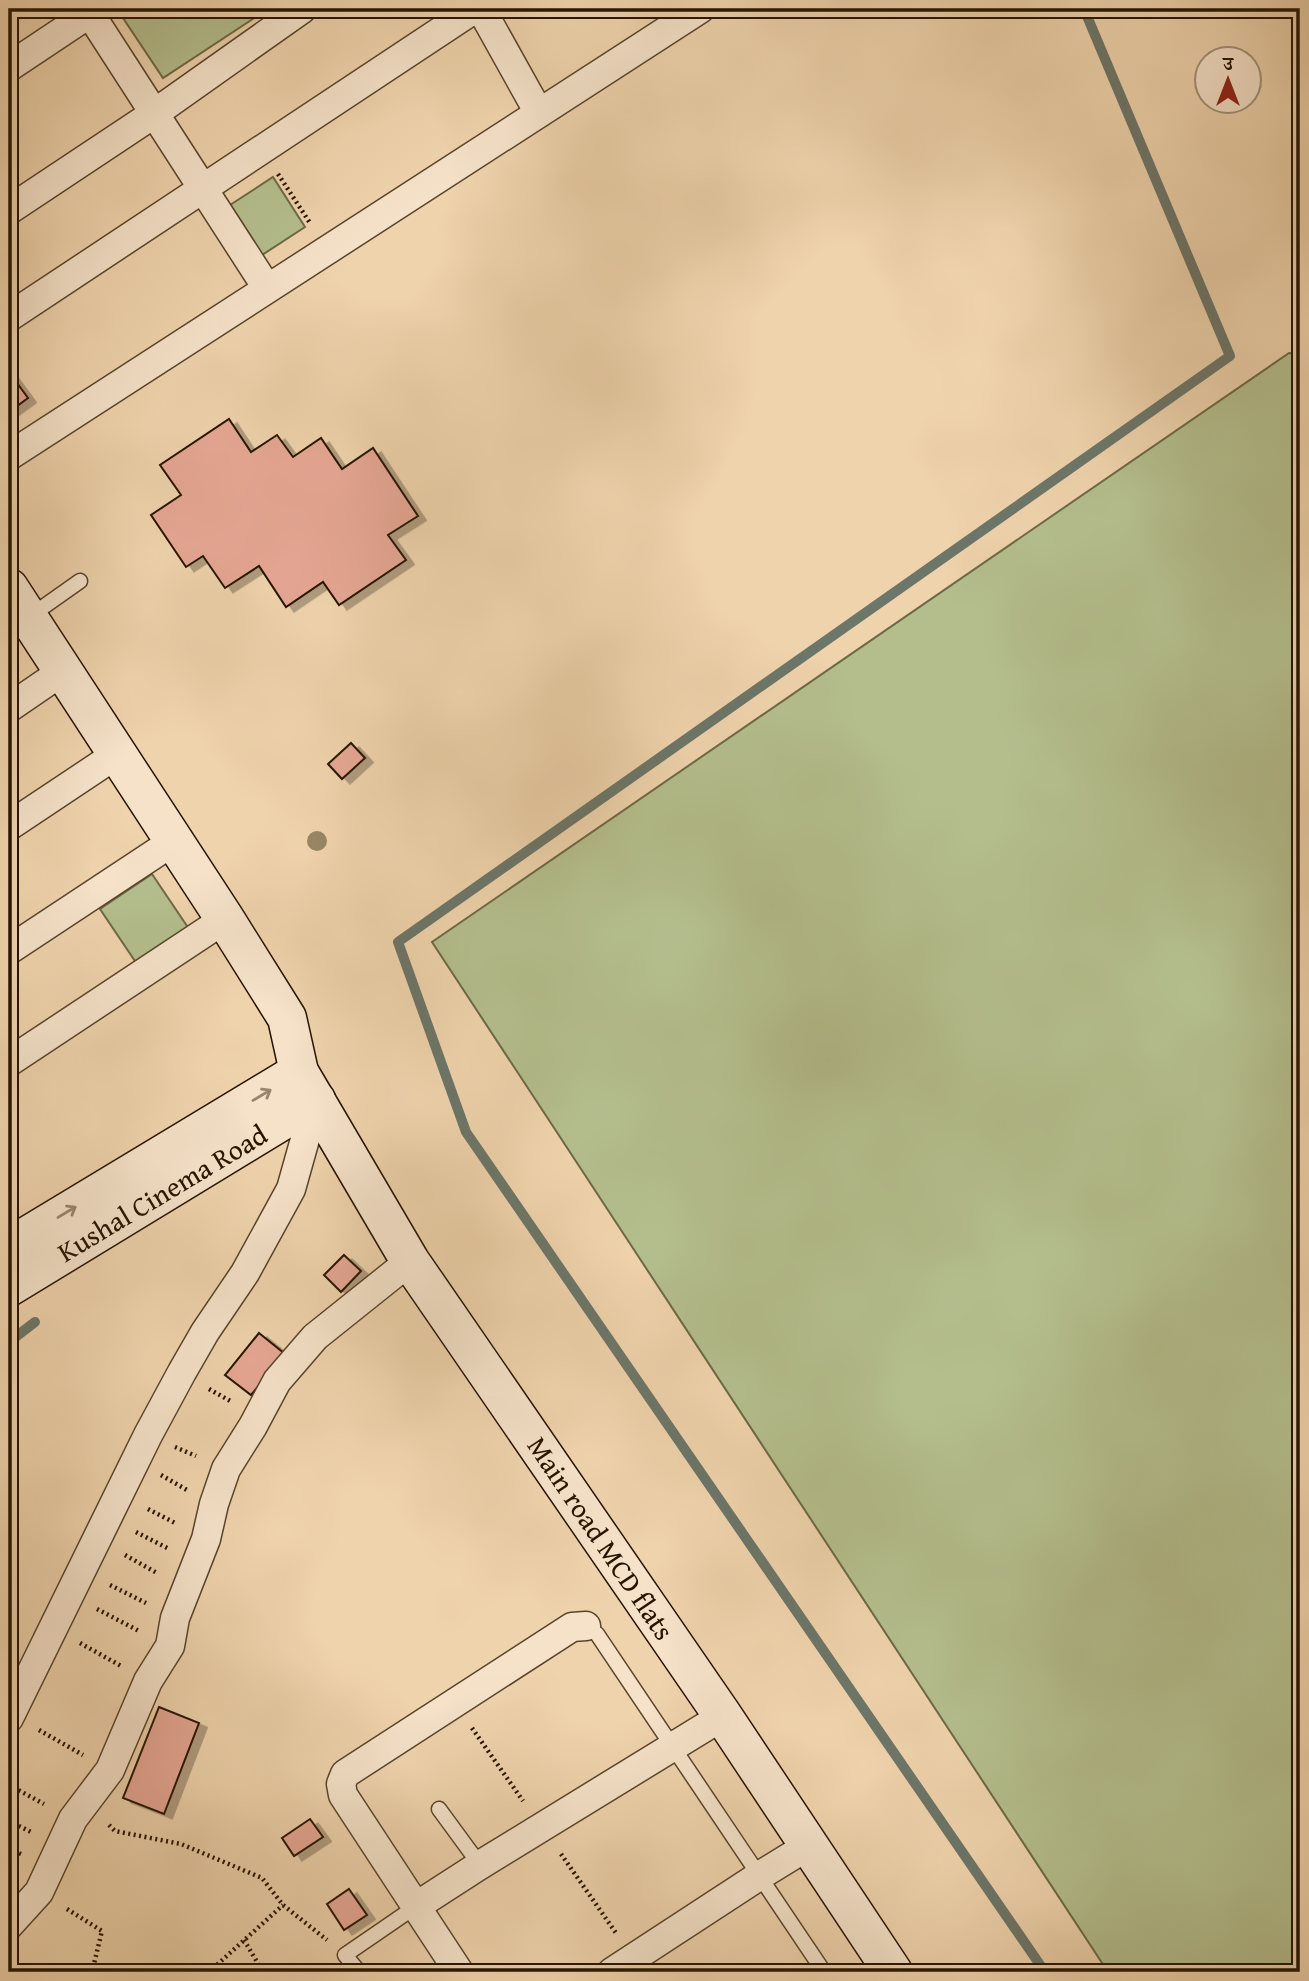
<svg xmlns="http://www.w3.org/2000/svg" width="1309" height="1981" font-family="'Gentium Book Plus','Noto Serif Devanagari',serif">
	<defs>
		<filter id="shadow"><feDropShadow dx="8" dy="4.5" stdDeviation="0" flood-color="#0004"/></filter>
	</defs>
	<rect width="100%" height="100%" fill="#efd3ac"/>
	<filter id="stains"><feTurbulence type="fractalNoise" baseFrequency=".00286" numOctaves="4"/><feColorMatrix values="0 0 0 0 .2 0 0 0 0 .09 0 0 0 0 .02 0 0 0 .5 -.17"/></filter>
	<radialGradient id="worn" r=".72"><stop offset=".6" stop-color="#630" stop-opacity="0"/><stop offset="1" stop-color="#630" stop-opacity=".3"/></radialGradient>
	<!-- green -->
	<g fill="#b4be8d" stroke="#6d6946" stroke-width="2">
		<path d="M117,9H268L163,78Z"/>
		<path d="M273,177L305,227L259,257L227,207Z"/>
		<path d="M1289,353L1300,355V1972H1108L432,942Z"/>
		<path d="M152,874L189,929L137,964L100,909Z"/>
	</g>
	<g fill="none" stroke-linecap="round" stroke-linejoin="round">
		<!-- stream -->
		<g stroke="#6c7669" stroke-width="10">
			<path d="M9,1342L35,1322"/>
			<path d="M1045,1972L466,1132L398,942L1230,356L1084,9"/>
		</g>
	</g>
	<!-- building -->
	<g fill="#e6a794" stroke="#261400" stroke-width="2" filter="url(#shadow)">
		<path d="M9,372L28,398L9,412Z"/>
		<path d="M229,419L251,452L277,435L293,457L321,438L342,469L373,448L418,516L388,535L406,560L339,605L323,582L286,607L259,566L225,588L203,556L186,567L151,515L181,495L160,465Z"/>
		<path d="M351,743L365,758L342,779L328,764Z"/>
		<path d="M344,1255L361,1271L341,1292L324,1275Z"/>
		<path d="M259,1333L285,1354L251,1395L225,1375Z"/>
		<path d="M159,1707L199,1723L164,1814L123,1798Z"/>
		<path d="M310,1819L323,1837L294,1856L282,1838Z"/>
		<path d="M349,1889L367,1915L344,1930L327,1904Z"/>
	</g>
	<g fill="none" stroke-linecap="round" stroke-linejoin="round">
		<!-- lane casing -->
		<g stroke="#58442b" stroke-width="17">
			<g id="lane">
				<path d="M29,617L80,581"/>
				<path d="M586,1626L597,1634L824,1972"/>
				<path d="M439,1809L480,1865"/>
				<path d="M359,1972L345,1955L415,1907"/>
			</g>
		</g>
		<!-- street casing -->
		<g stroke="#58442b" stroke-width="31">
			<g id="street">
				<path d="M87,9L267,288"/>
				<path d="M481,9L539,113"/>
				<path d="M9,67L90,13"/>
				<path d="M9,210L155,113L302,9"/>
				<path d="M9,317L474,9"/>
				<path d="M9,456L700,9"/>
				<path d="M9,708L63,671"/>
				<path d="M9,826L117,754"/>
				<path d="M9,950L174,841"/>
				<path d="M9,1062L225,919"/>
				<path d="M9,1718L148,1435L182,1372L205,1332L245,1273L291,1189L316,1100"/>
				<path d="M415,1907L480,1865L723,1716"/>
				<path d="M9,1925L39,1892L73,1819L110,1770L148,1681L170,1646L175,1618L206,1539L214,1504L226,1469L253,1426L277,1381L315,1337L410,1261"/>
				<path d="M459,1972L343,1795L341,1784L345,1774L572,1627L586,1626"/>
				<path d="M612,1972L759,1876L808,1846"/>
			</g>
		</g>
		<!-- secondary casing -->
		<g stroke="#261400" stroke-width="41">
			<g id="secondary">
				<path d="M9,588L225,919L287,1018L299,1072L410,1261L723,1716L893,1972"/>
				<path d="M9,1247L299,1072"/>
				<path d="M9,1287L316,1100"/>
			</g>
		</g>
		<!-- path -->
		<g stroke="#261400" stroke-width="4.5" stroke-dasharray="2 3.5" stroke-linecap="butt">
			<path d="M278,174L310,223"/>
			<path d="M209,1389L232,1402"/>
			<path d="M175,1447L196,1456"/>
			<path d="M161,1475L187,1490"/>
			<path d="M148,1509L177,1524"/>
			<path d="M136,1532L169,1549"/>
			<path d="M125,1555L157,1573"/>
			<path d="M110,1585L146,1603"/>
			<path d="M97,1609L139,1631"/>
			<path d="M80,1643L121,1666"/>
			<path d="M472,1728L523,1801"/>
			<path d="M39,1730L83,1755"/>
			<path d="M9,1785L44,1804"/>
			<path d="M9,1821L33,1833"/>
			<path d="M109,1825L115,1831L181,1844L262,1878L283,1905L327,1940"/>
			<path d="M9,1849L21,1854"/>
			<path d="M561,1854L616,1933"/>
			<path d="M67,1909L102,1931L92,1972"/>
			<path d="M244,1940L263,1972"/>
			<path d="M209,1972L283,1905"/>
		</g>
		<!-- lane -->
		<use href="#lane" stroke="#f5e2c9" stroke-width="14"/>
		<!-- street -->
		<use href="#street" stroke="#f5e2c9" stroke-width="28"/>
		<!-- secondary -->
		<use href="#secondary" stroke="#f5e2c9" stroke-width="38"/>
	</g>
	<!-- trees -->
	<circle fill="#988664" cx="317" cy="841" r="10"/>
	<!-- one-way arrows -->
	<defs><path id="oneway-shaft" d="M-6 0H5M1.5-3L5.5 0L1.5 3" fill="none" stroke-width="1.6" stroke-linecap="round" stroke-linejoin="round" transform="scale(1.75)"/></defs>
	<g stroke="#98856f">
		<use href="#oneway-shaft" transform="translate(262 1095) rotate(-31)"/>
		<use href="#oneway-shaft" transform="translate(67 1212) rotate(-31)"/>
	</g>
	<g text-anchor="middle" stroke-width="7" stroke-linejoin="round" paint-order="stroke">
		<!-- street labels -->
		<g font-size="28" fill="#261400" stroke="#f5e2c9">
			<text transform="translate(162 1193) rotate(-31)" y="10">Kushal Cinema Road</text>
			<text transform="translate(601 1538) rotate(56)" y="10">Main road MCD flats</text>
		</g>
	</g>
	<!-- margin -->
	<rect width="1309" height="1981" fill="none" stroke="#efd3ac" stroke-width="35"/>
	<rect x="10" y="10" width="1288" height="1960" fill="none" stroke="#261400" stroke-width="3.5"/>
	<rect x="18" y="18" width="1274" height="1946" fill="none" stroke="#261400" stroke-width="2"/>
	<!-- north arrow -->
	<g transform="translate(1228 80)"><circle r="33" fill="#f5e2c9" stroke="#a29079" stroke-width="2"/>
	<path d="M0-5L12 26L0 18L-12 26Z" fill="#8f2418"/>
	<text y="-10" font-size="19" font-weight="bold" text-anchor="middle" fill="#261400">उ</text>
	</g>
	<rect width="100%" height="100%" filter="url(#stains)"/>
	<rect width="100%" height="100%" fill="url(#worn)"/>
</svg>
